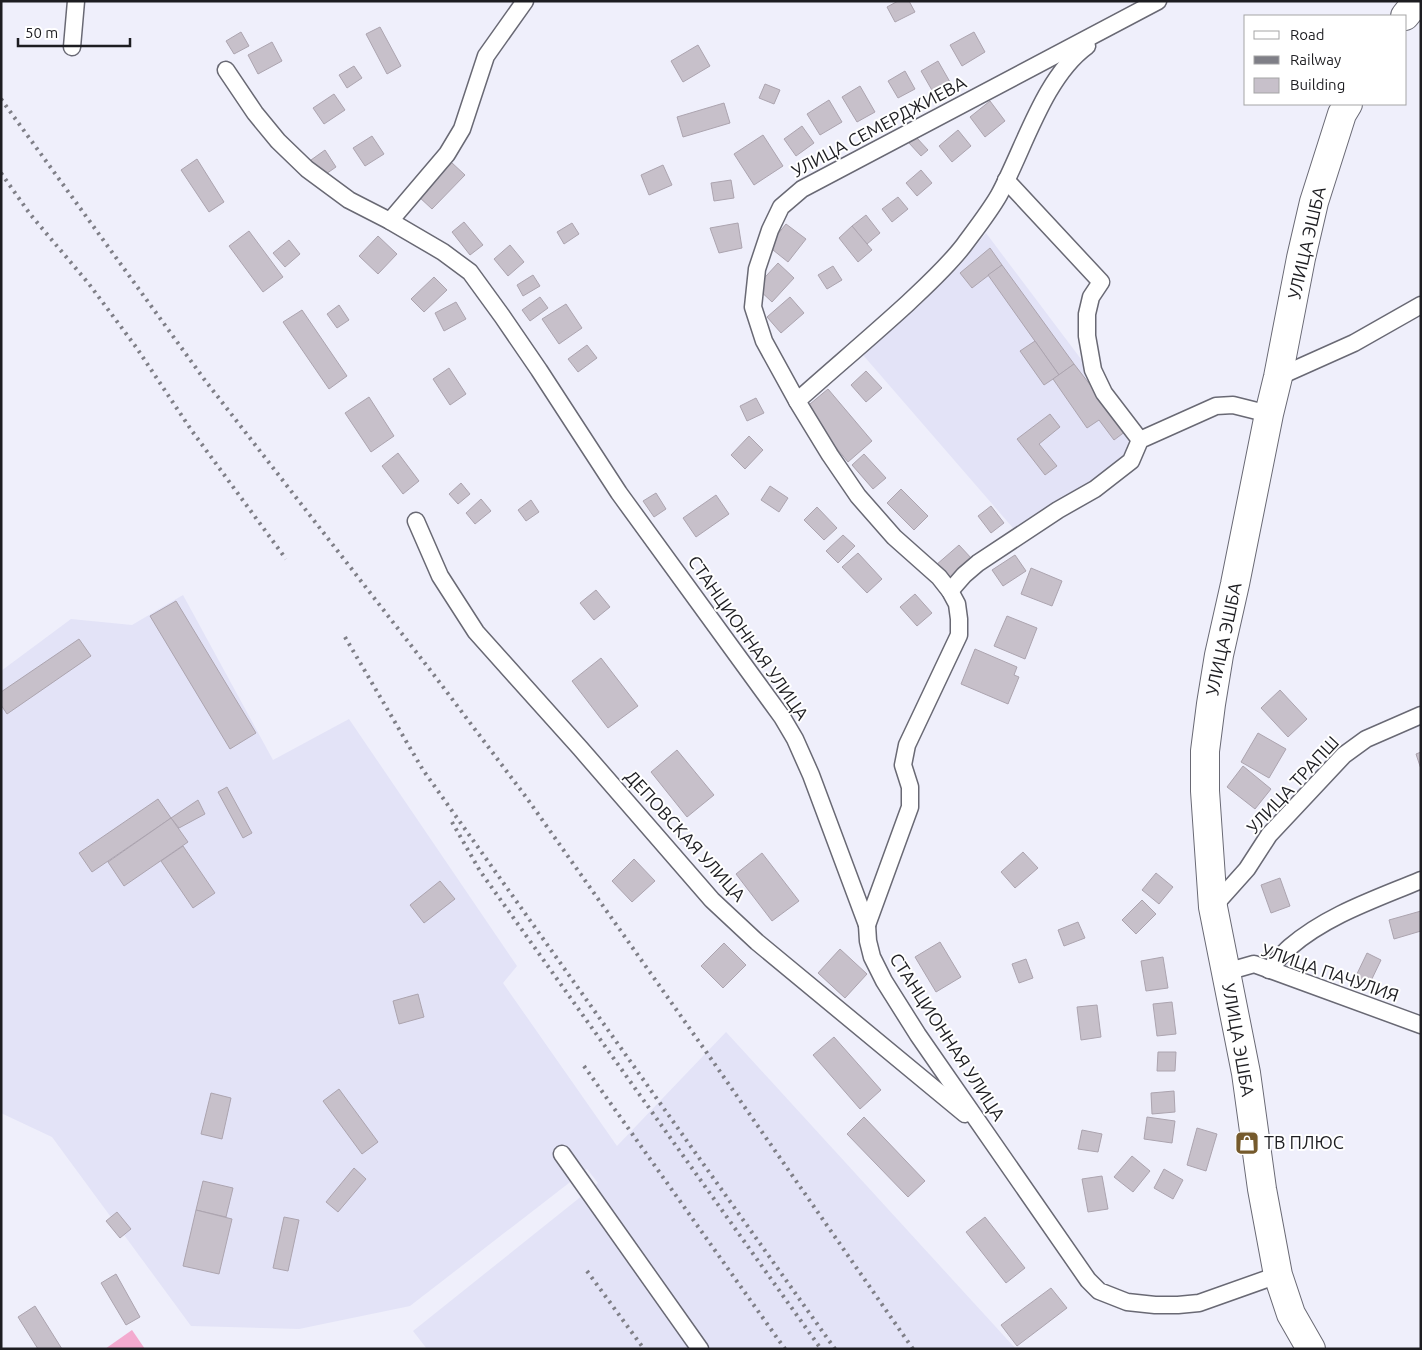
<svg xmlns="http://www.w3.org/2000/svg" width="1422" height="1350" font-family="Ubuntu,sans-serif">
	<rect width="100%" height="100%" fill="#efeffb"/>
	<!-- built -->
	<g fill="#e3e3f7">
		<path d="M986,233L1145,444L1019,535L863,355L961,264Z"/>
		<path d="M183,595L273,760L349,719L517,966L503,983L617,1146L726,1032L1016,1349H427L413,1331L598,1183L587,1169L410,1306L299,1329L191,1326L52,1137L1,1113V671L71,619L132,625Z"/>
	</g>
	<!-- green -->
	<path fill="#f3aacf" d="M132,1330L145,1349H105Z"/>
	<!-- building -->
	<g fill="#c7c0ca" stroke="#aca4af">
		<path d="M898,1H909L915,12L895,22L887,7Z"/>
		<path d="M380,27L401,66L387,74L366,34Z"/>
		<path d="M241,32L249,46L234,54L226,41Z"/>
		<path d="M974,32L985,52L962,66L950,45Z"/>
		<path d="M272,42L282,61L258,74L248,55Z"/>
		<path d="M698,45L710,66L683,82L671,61Z"/>
		<path d="M938,61L950,82L933,92L921,71Z"/>
		<path d="M354,66L362,78L347,88L339,75Z"/>
		<path d="M905,71L915,89L898,98L888,81Z"/>
		<path d="M765,84L780,90L774,104L759,98Z"/>
		<path d="M860,86L875,112L857,122L842,97Z"/>
		<path d="M334,94L345,110L324,124L313,108Z"/>
		<path d="M829,100L842,122L820,135L807,114Z"/>
		<path d="M990,101L1005,121L985,137L970,117Z"/>
		<path d="M724,103L730,123L683,137L677,117Z"/>
		<path d="M802,126L814,143L796,156L784,139Z"/>
		<path d="M958,130L971,146L952,162L939,146Z"/>
		<path d="M763,135L783,166L754,185L734,154Z"/>
		<path d="M372,136L384,154L365,166L353,148Z"/>
		<path d="M916,137L928,150L921,156L909,143Z"/>
		<path d="M325,150L336,167L323,176L311,160Z"/>
		<path d="M197,159L224,202L209,212L181,170Z"/>
		<path d="M451,162L465,175L432,209L418,196Z"/>
		<path d="M663,165L672,185L649,195L641,175Z"/>
		<path d="M921,170L932,183L917,196L906,183Z"/>
		<path d="M731,180L734,198L714,201L711,183Z"/>
		<path d="M898,197L908,209L892,222L882,209Z"/>
		<path d="M866,215L880,233L867,244L852,226Z"/>
		<path d="M464,222L483,245L470,255L452,232Z"/>
		<path d="M572,223L579,234L564,244L557,232Z"/>
		<path d="M738,223L742,248L719,253L710,228Z"/>
		<path d="M786,224L806,239L788,262L768,246Z"/>
		<path d="M852,226L872,250L858,262L839,238Z"/>
		<path d="M249,231L283,277L263,292L229,246Z"/>
		<path d="M378,236L397,254L378,274L359,256Z"/>
		<path d="M289,240L300,254L285,267L273,253Z"/>
		<path d="M510,245L524,262L508,276L494,259Z"/>
		<path d="M990,248L1002,265L972,288L960,273Z"/>
		<path d="M778,263L794,278L772,302L756,287Z"/>
		<path d="M1002,265L1074,364L1059,375L988,275Z"/>
		<path d="M833,266L842,280L827,289L818,275Z"/>
		<path d="M533,275L540,286L523,296L517,285Z"/>
		<path d="M434,277L447,290L424,312L411,299Z"/>
		<path d="M540,297L548,308L530,321L522,310Z"/>
		<path d="M790,297L804,313L781,333L767,317Z"/>
		<path d="M456,302L466,319L444,331L435,313Z"/>
		<path d="M566,304L582,328L559,344L542,319Z"/>
		<path d="M339,305L349,320L337,328L327,314Z"/>
		<path d="M302,310L347,376L329,389L283,322Z"/>
		<path d="M1035,341L1059,375L1044,385L1020,351Z"/>
		<path d="M587,345L597,358L578,372L568,359Z"/>
		<path d="M1074,364L1126,431L1114,440L1099,420L1087,428L1053,379Z"/>
		<path d="M449,368L466,394L450,405L433,379Z"/>
		<path d="M866,371L882,388L866,402L851,385Z"/>
		<path d="M828,389L872,441L848,462L804,409Z"/>
		<path d="M369,397L394,436L371,452L345,413Z"/>
		<path d="M756,398L764,413L747,421L740,406Z"/>
		<path d="M1050,414L1060,427L1039,444L1057,466L1045,475L1017,439Z"/>
		<path d="M749,436L763,450L745,469L731,455Z"/>
		<path d="M398,453L419,481L403,494L382,466Z"/>
		<path d="M864,454L886,478L873,489L852,465Z"/>
		<path d="M461,483L470,494L458,504L449,494Z"/>
		<path d="M770,486L788,498L779,512L761,500Z"/>
		<path d="M901,489L928,516L914,530L887,503Z"/>
		<path d="M656,493L666,509L654,517L643,501Z"/>
		<path d="M716,495L729,514L696,537L683,518Z"/>
		<path d="M481,499L491,511L475,524L466,513Z"/>
		<path d="M531,500L539,512L526,521L518,510Z"/>
		<path d="M991,506L1004,523L991,533L978,516Z"/>
		<path d="M817,507L837,528L824,540L804,520Z"/>
		<path d="M843,535L855,546L838,563L826,551Z"/>
		<path d="M959,545L972,559L949,580L936,565Z"/>
		<path d="M858,553L882,579L867,593L842,567Z"/>
		<path d="M1015,555L1026,571L1003,586L992,570Z"/>
		<path d="M1031,568L1062,581L1052,606L1021,594Z"/>
		<path d="M596,590L610,607L594,620L580,603Z"/>
		<path d="M915,594L932,613L917,626L900,607Z"/>
		<path d="M176,601L256,733L230,749L150,616Z"/>
		<path d="M1007,616L1037,628L1025,659L994,646Z"/>
		<path d="M79,639L91,656L7,714L1,705V692Z"/>
		<path d="M975,649L1017,667L1014,675L1019,677L1008,704L961,684Z"/>
		<path d="M601,658L638,706L608,728L572,681Z"/>
		<path d="M1280,690L1307,719L1288,737L1261,708Z"/>
		<path d="M1258,733L1286,749L1269,778L1241,762Z"/>
		<path d="M677,750L714,795L687,817L651,772Z"/>
		<path d="M1421,752V769L1416,754Z"/>
		<path d="M1243,766L1271,789L1255,809L1227,787Z"/>
		<path d="M227,787L252,833L243,838L218,792Z"/>
		<path d="M158,799L171,818L92,872L79,853Z"/>
		<path d="M198,800L205,814L179,828L171,818Z"/>
		<path d="M171,818L188,842L124,886L108,862Z"/>
		<path d="M183,846L215,893L193,908L161,861Z"/>
		<path d="M1023,852L1038,868L1015,888L1001,872Z"/>
		<path d="M762,853L799,901L772,921L736,874Z"/>
		<path d="M634,859L655,881L632,902L612,881Z"/>
		<path d="M1156,873L1173,887L1159,904L1142,890Z"/>
		<path d="M1280,878L1290,906L1271,913L1261,885Z"/>
		<path d="M440,881L455,899L424,923L410,905Z"/>
		<path d="M1142,900L1156,914L1136,934L1122,920Z"/>
		<path d="M1421,911V931L1394,939L1389,920Z"/>
		<path d="M1078,922L1085,938L1064,946L1058,930Z"/>
		<path d="M940,942L961,977L936,992L915,957Z"/>
		<path d="M724,943L746,965L723,988L701,966Z"/>
		<path d="M840,949L867,974L845,998L818,973Z"/>
		<path d="M1367,953L1381,960L1369,985L1355,978Z"/>
		<path d="M1163,957L1168,988L1146,991L1141,961Z"/>
		<path d="M1026,959L1033,978L1019,983L1012,964Z"/>
		<path d="M418,994L424,1017L399,1024L393,1001Z"/>
		<path d="M1172,1002L1176,1034L1157,1036L1153,1004Z"/>
		<path d="M1097,1005L1101,1037L1081,1040L1077,1007Z"/>
		<path d="M834,1037L881,1090L860,1109L813,1055Z"/>
		<path d="M1158,1052H1176L1175,1071H1157Z"/>
		<path d="M339,1089L378,1142L362,1154L323,1101Z"/>
		<path d="M1174,1091L1175,1112L1152,1114L1151,1093Z"/>
		<path d="M211,1093L231,1098L222,1139L201,1134Z"/>
		<path d="M864,1117L925,1181L908,1197L847,1134Z"/>
		<path d="M1147,1117L1175,1121L1172,1143L1144,1139Z"/>
		<path d="M1197,1128L1217,1134L1206,1171L1187,1165Z"/>
		<path d="M1082,1130L1102,1134L1098,1152L1078,1149Z"/>
		<path d="M1132,1156L1150,1171L1133,1192L1114,1177Z"/>
		<path d="M354,1168L366,1179L338,1212L326,1202Z"/>
		<path d="M1164,1169L1183,1180L1173,1199L1154,1188Z"/>
		<path d="M1102,1176L1108,1209L1088,1212L1082,1179Z"/>
		<path d="M203,1181L233,1188L226,1217L196,1210Z"/>
		<path d="M196,1210L232,1219L219,1274L183,1266Z"/>
		<path d="M117,1212L131,1229L120,1238L106,1221Z"/>
		<path d="M284,1217L299,1220L288,1271L273,1268Z"/>
		<path d="M985,1217L1025,1268L1006,1283L966,1232Z"/>
		<path d="M116,1274L140,1317L126,1325L101,1283Z"/>
		<path d="M1051,1288L1067,1308L1017,1346L1001,1325Z"/>
		<path d="M35,1306L62,1349H38L18,1317Z"/>
	</g>
	<g fill="none" stroke-linecap="round" stroke-linejoin="round">
		<!-- minor casing -->
		<g stroke="#696974" stroke-width="19">
			<g id="minor">
				<path d="M72,47L76,1"/>
				<path d="M226,70L255,113L278,141L307,169L349,200L390,221L443,252L470,272L502,316L539,370L619,493L782,717L795,739L811,775L867,925L868,941L872,957L884,981L918,1035L1088,1280L1099,1291L1127,1302L1155,1305H1178L1199,1303L1278,1275"/>
				<path d="M1006,180L1101,282L1091,297L1087,314V336L1093,370L1104,393L1140,440"/>
				<path d="M390,221L447,154L462,129L486,56L525,1"/>
				<path d="M1278,377L1354,343L1421,305"/>
				<path d="M797,401C834,368 872,336 908,303C927,285 948,266 964,245C975,230 990,211 999,195C1024,149 1044,77 1087,46"/>
				<path d="M416,521L440,576L476,632L580,748L712,900L757,942L965,1114"/>
				<path d="M950,591L964,575L978,563L1058,510L1095,489L1131,461L1140,440L1216,406L1233,405L1269,414"/>
				<path d="M1213,907L1247,869L1269,835L1344,755L1366,739L1421,715"/>
				<path d="M867,925L910,807V787L903,765L907,745L959,635V619L957,604L950,591L939,577L894,537L858,496L830,455L797,401L764,341L753,307L757,269L770,230L781,207L802,189L1158,1"/>
				<path d="M1269,970C1276,962 1282,954 1290,947C1327,915 1376,899 1421,880"/>
				<path d="M1226,972L1254,964L1421,1025"/>
				<path d="M562,1154L700,1349"/>
			</g>
		</g>
		<!-- trunk casing -->
		<g stroke="#696974" stroke-width="30">
			<g id="trunk">
				<path d="M1405,16L1417,1"/>
				<path d="M1311,1349L1291,1314L1278,1275L1262,1189L1246,1073L1213,907L1205,791V751L1211,704L1219,655L1235,584L1269,414L1278,377L1301,258L1314,202L1342,114L1348,104"/>
			</g>
		</g>
		<!-- minor -->
		<use href="#minor" stroke="#fff" stroke-width="16"/>
		<!-- trunk -->
		<use href="#trunk" stroke="#fff" stroke-width="28"/>
		<!-- rail -->
		<g stroke="#7f7f87" stroke-width="4" stroke-dasharray="2.5 5" stroke-linecap="butt">
			<path d="M1,99L204,379L434,675L526,797L707,1053L913,1349"/>
			<path d="M1,173L30,214L89,284L136,347L192,431L286,559"/>
			<path d="M345,637L423,770L835,1349"/>
			<path d="M452,822L480,871L821,1349"/>
			<path d="M584,1066L785,1349"/>
			<path d="M587,1271L644,1349"/>
		</g>
	</g>
	<!-- icons -->
	<defs>
		<g id="shop-square" transform="scale(1.25)"><rect x="-9" y="-9" width="18" height="18" rx="4" fill="#755a2c" stroke="#fff"/><path d="M-5-2.5h2.3a2.7 3.5 0 0 1 5.4 0H5L5.5 6h-11ZM-1.5-2.5h3a1.5 2.3 0 0 0-3 0Z" fill="#fff"/></g>
	</defs>
	<g fill-rule="evenodd">
		<use href="#shop-square" x="1247" y="1143"/>
	</g>
	<g text-anchor="middle" stroke-width="4" stroke-linejoin="round" paint-order="stroke">
		<!-- street labels -->
		<g font-size="18" fill="#1d1d21" stroke="#fff">
			<text transform="translate(879 127) rotate(-28)" y="6">УЛИЦА СЕМЕРДЖИЕВА</text>
			<text transform="translate(1307 243) rotate(-77)" y="6">УЛИЦА ЭШБА</text>
			<text transform="translate(748 638) rotate(55)" y="6">СТАНЦИОННАЯ УЛИЦА</text>
			<text transform="translate(1224 639) rotate(-78)" y="6">УЛИЦА ЭШБА</text>
			<text transform="translate(1293 785) rotate(-47)" y="6">УЛИЦА ТРАПШ</text>
			<text transform="translate(685 836) rotate(48)" y="6">ДЕПОВСКАЯ УЛИЦА</text>
			<text transform="translate(1330 973) rotate(19)" y="6">УЛИЦА ПАЧУЛИЯ</text>
			<text transform="translate(947 1037) rotate(57)" y="6">СТАНЦИОННАЯ УЛИЦА</text>
			<text transform="translate(1238 1040) rotate(80)" y="6">УЛИЦА ЭШБА</text>
		</g>
		<!-- poi labels -->
		<g font-size="18" fill="#1d1d21" stroke="#fff" text-anchor="start">
			<text x="1264" y="1149">ТВ ПЛЮС</text>
		</g>
	</g>
	<!-- border -->
	<rect width="1422" height="1350" fill="none" stroke="#1d1d21" stroke-width="5"/>
	<!-- legend -->
	<rect x="1244" y="15" width="162" height="90" fill="#ffffff" stroke="#a5a5a6"/>
	<rect x="1254" y="31" width="25" height="8" fill="#ffffff" stroke="#a5a5a6"/>
	<text x="1290" y="40" font-size="15" fill="#1d1d21">Road</text>
	<rect x="1254" y="56" width="25" height="8" fill="#7f7f87" stroke="#a5a5a6"/>
	<text x="1290" y="65" font-size="15" fill="#1d1d21">Railway</text>
	<rect x="1254" y="78" width="25" height="15" fill="#c7c0ca" stroke="#a5a5a6"/>
	<text x="1290" y="90" font-size="15" fill="#1d1d21">Building</text>
	<!-- scale -->
	<path d="M18 38v8h112v-8" fill="none" stroke="#1d1d21" stroke-width="2.5"/>
	<text x="25" y="38" font-size="15" fill="#1d1d21" stroke="#ffffff" stroke-width="4" paint-order="stroke">50 m</text>
</svg>
